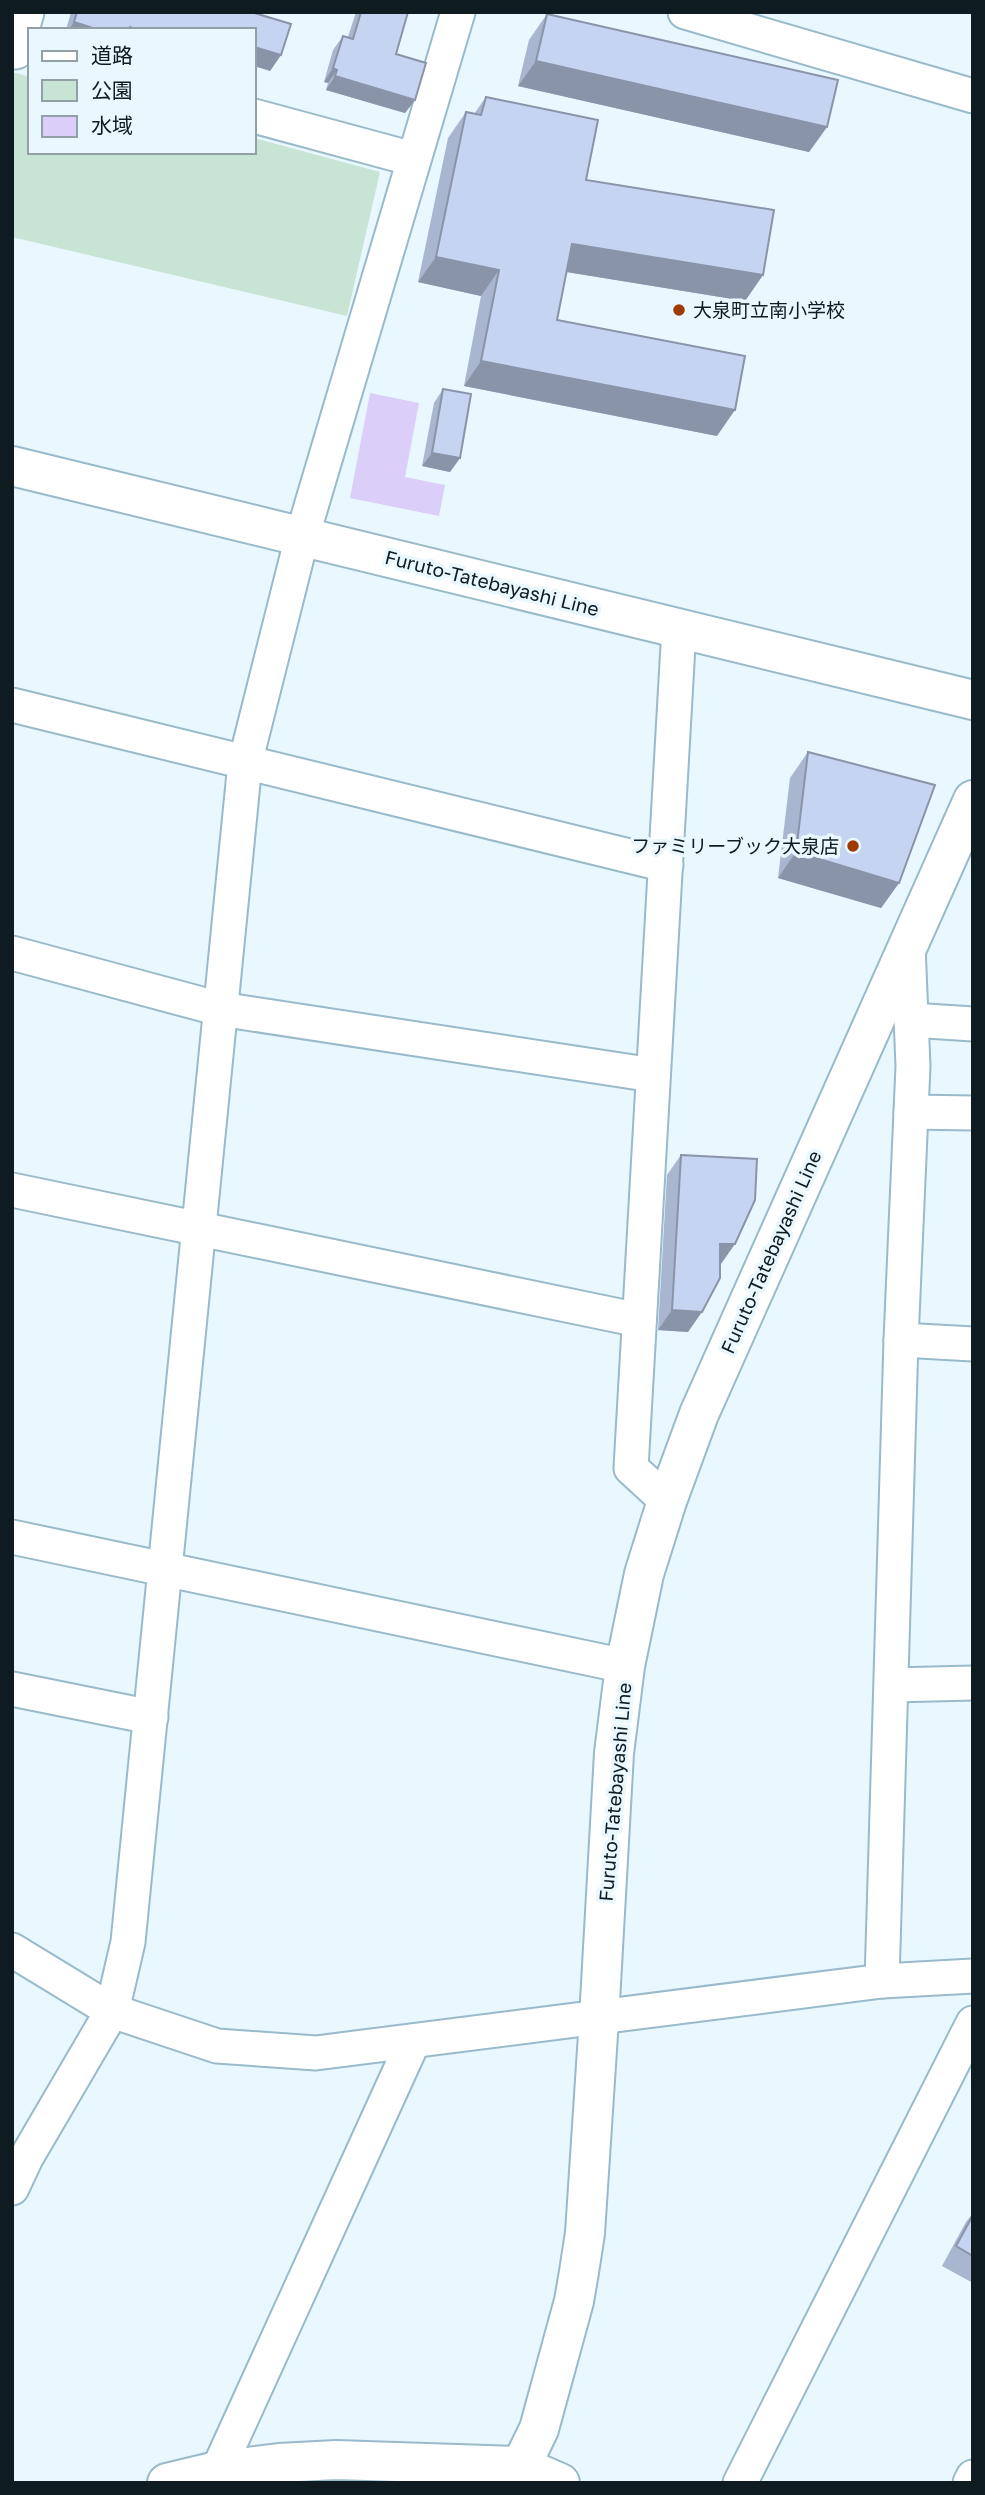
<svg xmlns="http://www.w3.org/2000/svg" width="985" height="2495" font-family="'Golos Text','Noto Sans JP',sans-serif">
	<rect width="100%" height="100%" fill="#e9f7fe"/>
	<!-- green -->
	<path fill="#c8e4d4" d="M12,72L30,77V152H254V138L380,172L347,316L12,237Z"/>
	<!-- water -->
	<path fill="#dbcef8" d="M370,393L419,403L405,477L445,485L439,516L350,498Z"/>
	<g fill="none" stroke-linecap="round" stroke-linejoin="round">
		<!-- street casing -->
		<g stroke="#98bacb" stroke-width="37">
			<g id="street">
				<path d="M685,12L973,96"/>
				<path d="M16,52L27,12"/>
				<path d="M254,116L413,159"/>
				<path d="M12,705L666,865"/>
				<path d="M12,953L220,1009L653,1075"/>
				<path d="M911,1020L973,1024"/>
				<path d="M911,1112L973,1113"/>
				<path d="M12,1190L639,1320"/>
				<path d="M901,1340L973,1344"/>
				<path d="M667,1501L631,1468L679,628"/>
				<path d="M12,1537L625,1666"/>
				<path d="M892,1685L973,1683"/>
				<path d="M12,1689L151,1717"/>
				<path d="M12,1950L112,2011L128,1942L245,763L302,537L458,12"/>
				<path d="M882,1981L901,1340L913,1066L908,945"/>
				<path d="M12,2188L26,2158L112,2011L217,2046L316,2053L882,1981L973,1976"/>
				<path d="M212,2483L413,2042"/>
				<path d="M740,2483L973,2023"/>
				<path d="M970,2483L973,2477"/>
			</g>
		</g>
		<!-- secondary casing -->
		<g stroke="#98bacb" stroke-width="42">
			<g id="secondary">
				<path d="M12,466L973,700"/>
				<path d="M167,2483L217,2471L279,2463L336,2460L521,2466L560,2483"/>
				<path d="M504,2483L521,2466L539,2429L574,2301L579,2272L585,2233L599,2019L614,1753L625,1666L644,1574L667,1501L699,1414L973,800"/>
			</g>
		</g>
		<!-- street -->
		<use href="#street" stroke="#fff" stroke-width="33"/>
		<!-- secondary -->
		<use href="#secondary" stroke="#fff" stroke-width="38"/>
	</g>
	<!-- wall -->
	<g fill="#a9b6cf">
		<path d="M71,12H251L281,55L270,71L254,30H66Z"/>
		<path d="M356,12H408L396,54L415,100L405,113L326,90L328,83L324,82L333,50L343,36L348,37Z"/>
		<path d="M547,14L827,127L809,152L518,86L529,40Z"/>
		<path d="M486,97L586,180L763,275L745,301L567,272L557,320L717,436L464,386L481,296L418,282L448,138L466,112L474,114Z"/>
		<path d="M443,389L460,458L450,472L422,466L434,403Z"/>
		<path d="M808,752L899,883L881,908L778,878L790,778Z"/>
		<path d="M681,1155L721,1264H720L688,1332L658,1330L667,1175Z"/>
		<path d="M973,2213V2283L942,2266L966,2222Z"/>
	</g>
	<!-- shaded-wall -->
	<g fill="#8a94a9">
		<path d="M74,22L99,30H69Z"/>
		<path d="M254,47L281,55L270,71L254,66Z"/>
		<path d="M536,61L827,127L809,152L518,86Z"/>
		<path d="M333,68L337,70L328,83L324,82Z"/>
		<path d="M335,76L415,100L405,113L326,90Z"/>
		<path d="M572,244L763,275L745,301L554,270Z"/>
		<path d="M436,257L499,270L481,296L418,282Z"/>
		<path d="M481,361L735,410L717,436L464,386Z"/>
		<path d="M432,453L460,458L450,472L422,466Z"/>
		<path d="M796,852L899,883L881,908L778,878Z"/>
		<path d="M720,1244H735L721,1264H706Z"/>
		<path d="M672,1310L702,1312L688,1332L658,1330Z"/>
	</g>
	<!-- building -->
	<g fill="#c5d4f1" stroke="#8a94a9" stroke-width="2">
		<path d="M77,12H251L291,24L281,55L254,47V30H138L130,27L129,30H99L74,22Z"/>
		<path d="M361,12H408L396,54L426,63L415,100L335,76L337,70L333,68L343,36L353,39Z"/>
		<path d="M547,14L838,80L827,127L536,61Z"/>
		<path d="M486,97L598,120L586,180L774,210L763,275L572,244L557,320L745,356L735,410L481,361L499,270L436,257L466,112L481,115Z"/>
		<path d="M443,389L471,394L460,458L432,453Z"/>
		<path d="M808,752L935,785L899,883L796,852Z"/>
		<path d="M681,1155L757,1159L755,1200L735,1244H720V1278L702,1312L672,1310Z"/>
		<path d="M973,2215V2256L956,2246Z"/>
	</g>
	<!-- markers -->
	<g fill="#9e3b00" stroke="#e9f7fe" stroke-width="2.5">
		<circle cx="679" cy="310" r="7"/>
		<circle cx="853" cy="846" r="7"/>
	</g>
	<g text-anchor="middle" stroke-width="7" stroke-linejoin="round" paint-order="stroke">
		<!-- poi labels -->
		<g font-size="19" fill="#0e1b21" stroke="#e9f7fe" text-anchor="start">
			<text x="693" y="317">大泉町立南小学校</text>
			<text x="839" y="853" text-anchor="end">ファミリーブック大泉店</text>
		</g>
		<!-- street labels -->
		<g font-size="19" fill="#0e1b21" stroke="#e9f7fe">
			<text transform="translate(492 583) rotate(14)" y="7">Furuto-Tatebayashi Line</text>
			<text transform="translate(771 1252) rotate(-66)" y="7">Furuto-Tatebayashi Line</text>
			<text transform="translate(615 1792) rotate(-85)" y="7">Furuto-Tatebayashi Line</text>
		</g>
	</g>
	<!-- border -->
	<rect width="985" height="2495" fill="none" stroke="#0e1b21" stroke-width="28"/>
	<!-- legend -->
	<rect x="28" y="28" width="228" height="126" fill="#e9f7fe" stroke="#919fa6" stroke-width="2"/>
	<rect x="42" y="51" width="35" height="10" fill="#ffffff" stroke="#919fa6" stroke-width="2"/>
	<text x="91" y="63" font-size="21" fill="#0e1b21">道路</text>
	<rect x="42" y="80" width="35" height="21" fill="#c8e4d4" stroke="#919fa6" stroke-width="2"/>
	<text x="91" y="98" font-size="21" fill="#0e1b21">公園</text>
	<rect x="42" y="116" width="35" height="21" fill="#dbcef8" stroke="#919fa6" stroke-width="2"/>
	<text x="91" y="133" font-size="21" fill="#0e1b21">水域</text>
</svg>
